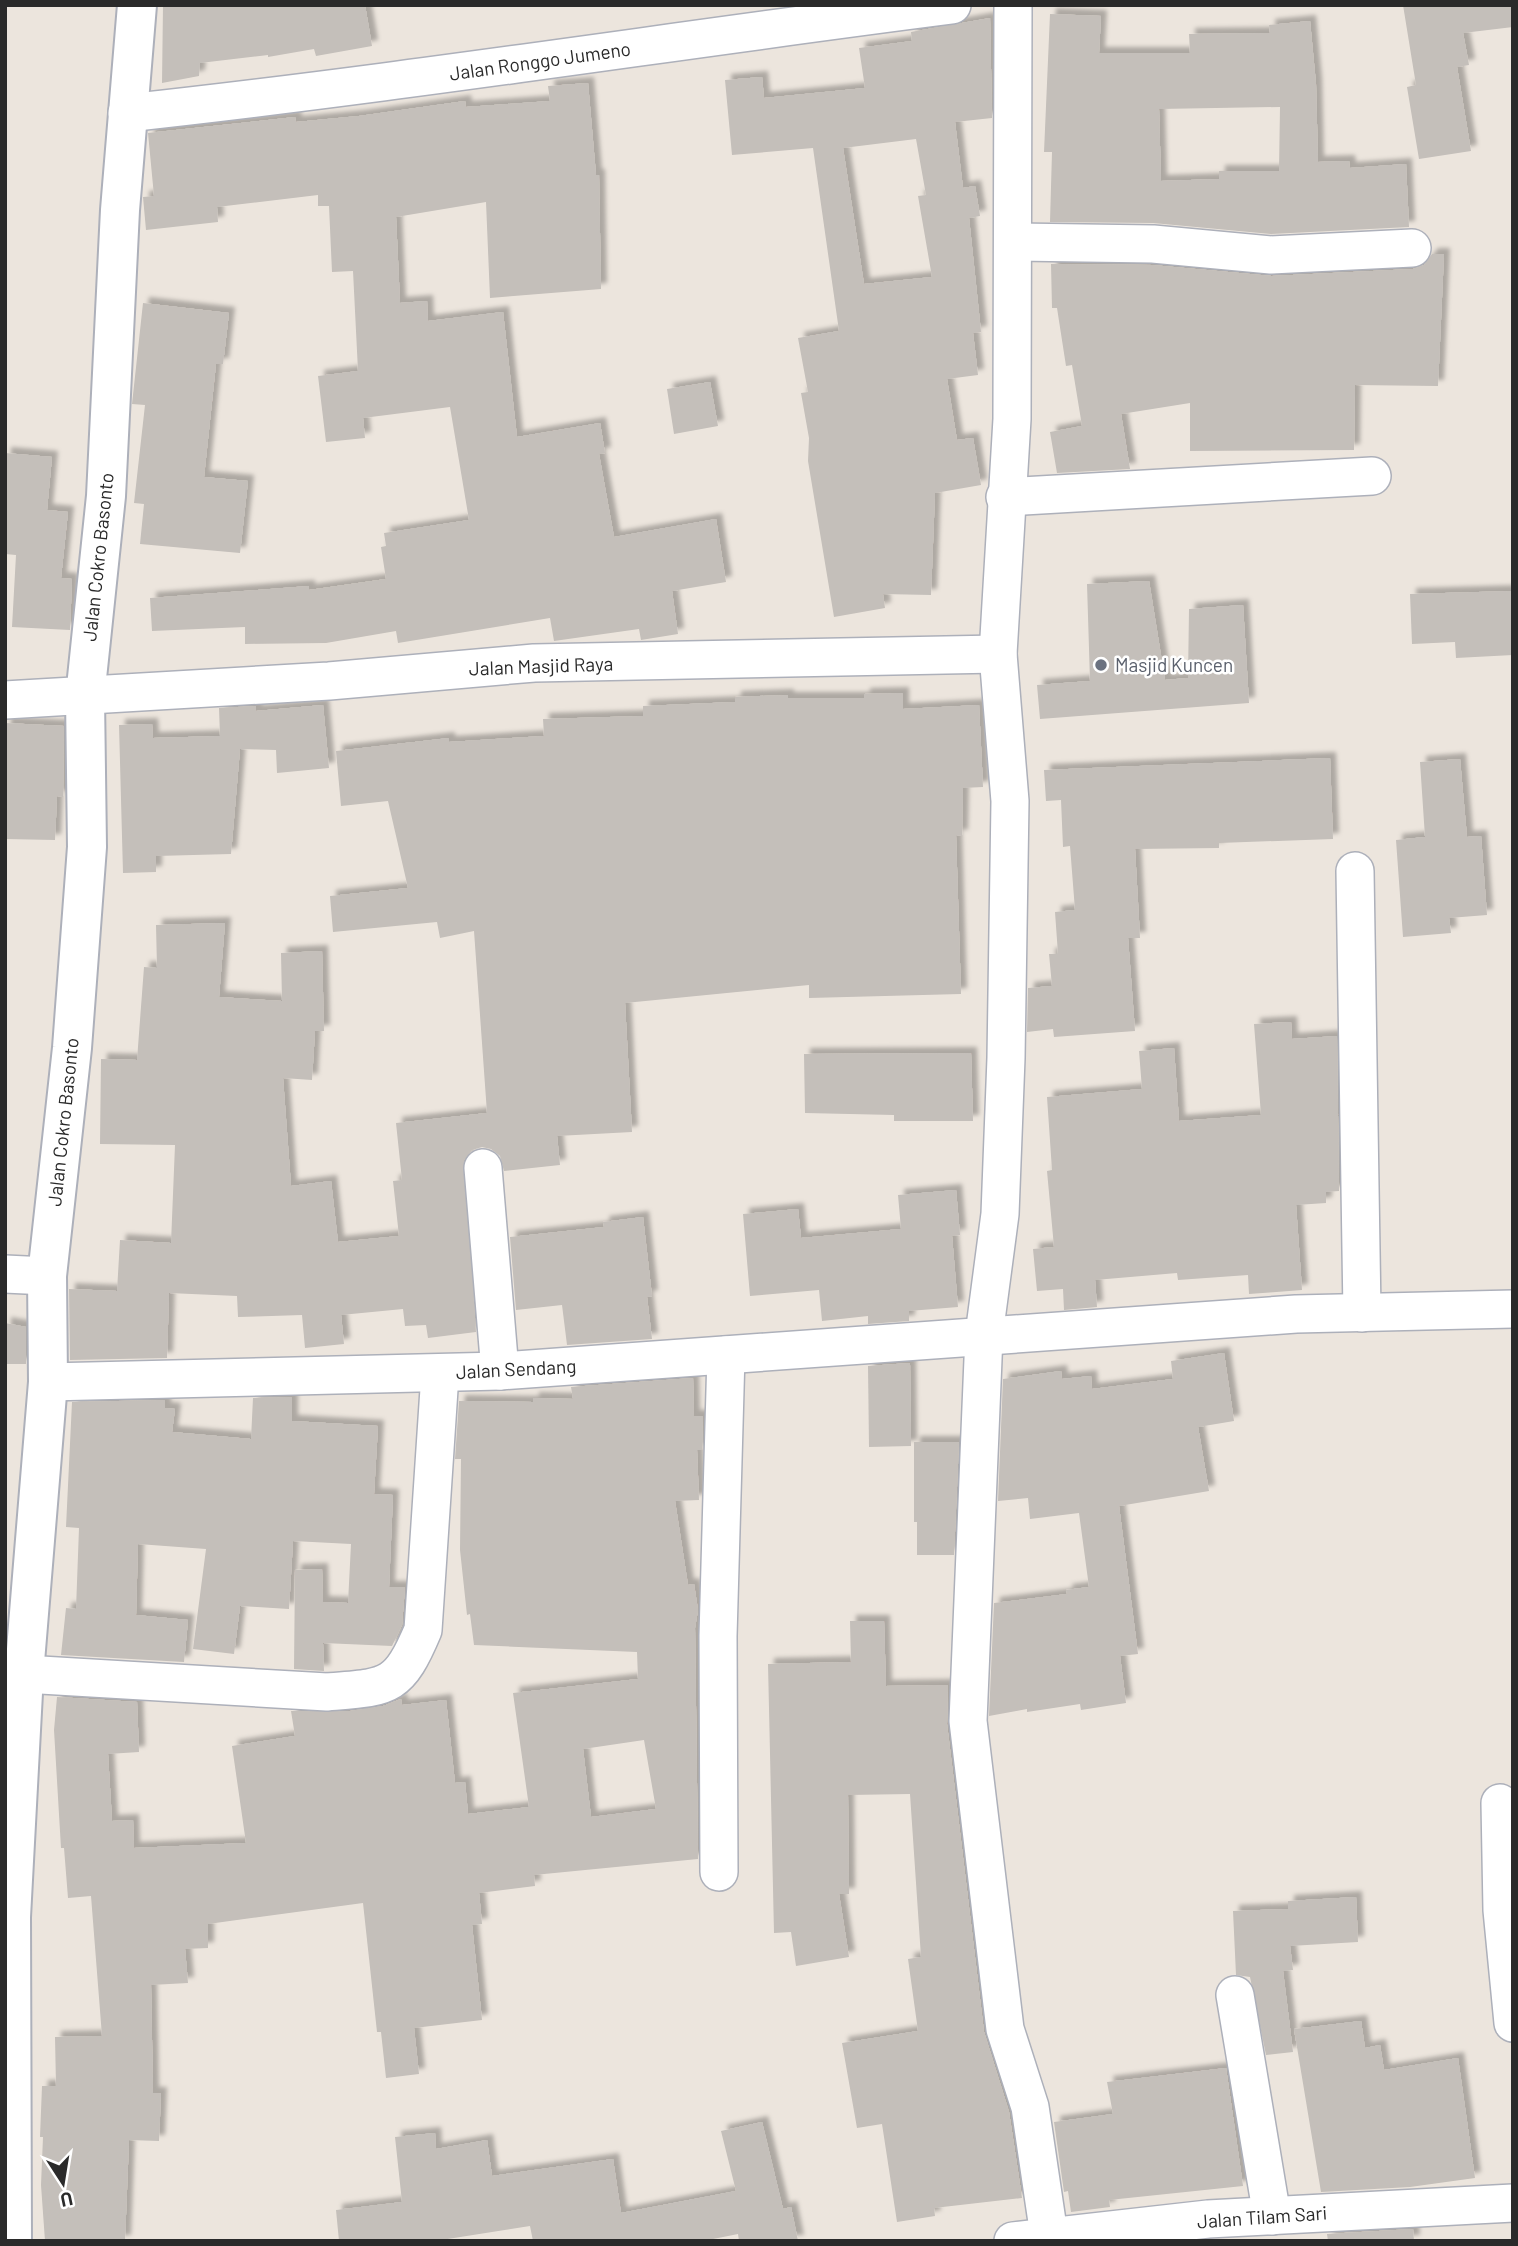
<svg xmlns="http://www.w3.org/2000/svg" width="1518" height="2246" font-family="Barlow,sans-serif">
	<defs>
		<filter id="shadow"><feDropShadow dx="6" dy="-6" stdDeviation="2" flood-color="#0004"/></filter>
	</defs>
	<rect width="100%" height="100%" fill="#ece5dd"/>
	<!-- building -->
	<g fill="#c4bfba" fill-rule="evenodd" filter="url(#shadow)">
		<path d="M163,5H365L372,46L316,56L314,49L268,57V55L200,63L199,76L162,83Z"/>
		<path d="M1403,5H1513V27L1463,33L1469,65L1457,67L1471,151L1419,159L1407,87L1416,85Z"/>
		<path d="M1050,14L1101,16L1099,53H1190L1189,34L1270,33L1269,25L1310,21L1316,84L1318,162L1349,161L1350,168L1406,164L1409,227L1271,234L1153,223L1050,222L1052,152H1044ZM1280,107L1279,171H1219V179L1161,181L1159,109Z"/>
		<path d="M990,18L992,118L955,122L963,188L975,186L980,216L969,218L981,332L973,333L978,375L947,379L957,440L973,438L981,485L935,493L931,595L883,594L885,608L834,617L808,461L809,438L801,393L808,392L798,338L839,331L813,148L732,155L725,80L762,77L764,98L865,88L859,48L912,41L911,32ZM916,139L926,195L918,196L932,277L864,284L843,148Z"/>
		<path d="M588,83L596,175H599L601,289L490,298L486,202L396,217L400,303L427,301L428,321L503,312L517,437L600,423L605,453L599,454L614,537L716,519L726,582L672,591L678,634L641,640L639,629L554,641L550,618L398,643L396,631L326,643L245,644V627L152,631L150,598L309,586V590L386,579L381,547L386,546L384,533L469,520L450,407L363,418L365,438L326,442L318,376L358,371L353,271L332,272L329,206H318V195L217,207L218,222L146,230L143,197L154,196L148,133L295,117L296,122L359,116L465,101L466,107L550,101L548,86Z"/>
		<path d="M1432,254H1444L1438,386L1355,385L1354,450L1190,451V403L1121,414L1130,469L1057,473L1050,432L1082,426L1072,365L1066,366L1057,308H1052L1051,264L1152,265L1272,276L1413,269L1424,265Z"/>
		<path d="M143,303L229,313L223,364H216L204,477L248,481L240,553L140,544L144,504L134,503L145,405L132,404Z"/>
		<path d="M710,382L718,426L674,434L667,389Z"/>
		<path d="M5,453L52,457L47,510L68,512L61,578L72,579L70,630L12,627L16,555L5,554Z"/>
		<path d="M1149,581L1165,680L1188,678L1189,609L1243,605L1249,703L1040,719L1037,685L1090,681L1087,584Z"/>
		<path d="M1513,591V655L1456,658L1455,642L1412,644L1410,594Z"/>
		<path d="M903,693V709L979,705L983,787L963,788L962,836L956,835L961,994L809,998V985L625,1003L632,1132L557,1136L560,1165L504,1171L500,1156L491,1149L482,1147L472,1150L464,1160L476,1332L428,1338L426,1325L405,1326L403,1309L341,1315L344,1344L305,1348L302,1315L238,1317L237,1296L169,1293L167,1358L70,1360L69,1289L117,1291L120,1240L171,1243L175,1145L100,1144L101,1059L137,1060L144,967L157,968L156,925L225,923L219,997L282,1001L281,953L322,951L324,1031H315L312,1080L283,1078L291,1186L331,1181L338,1242L399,1236L393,1181L402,1180L396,1123L487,1113L474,931L440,938L437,922L333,932L330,896L408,888L388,801L341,806L336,751L449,738V742L544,736L543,719L643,716V706L735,702V697L788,695V698H864V694Z"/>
		<path d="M323,705L329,768L277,773L276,750L240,749L231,854L156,856V872L123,873L119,725L152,724L153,738L220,736L219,708L256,706V711Z"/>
		<path d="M5,723L64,726L63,797L57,796L55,840L5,839Z"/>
		<path d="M1330,758L1333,839L1219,843V848L1135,849L1140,938H1128L1135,1031L1054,1037L1053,1029L1027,1032L1028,988L1052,986L1049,954H1058L1055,912L1075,910L1070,846L1063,847L1061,800L1046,801L1044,770Z"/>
		<path d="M1460,759L1467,837L1481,836L1487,915L1449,918L1451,933L1403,937L1396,840L1425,837L1420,762Z"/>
		<path d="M1291,1022L1292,1039L1337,1036L1339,1191L1326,1192V1203L1296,1205L1302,1290L1249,1294L1248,1275L1178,1280L1177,1273L1095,1280L1097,1307L1064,1310L1063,1289L1037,1291L1033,1249L1054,1247L1047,1171L1052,1170L1047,1097L1142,1089L1139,1051L1174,1048L1179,1121L1261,1115L1254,1024Z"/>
		<path d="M971,1053L973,1121H894V1115L805,1113L804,1054Z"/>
		<path d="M956,1190L960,1235L952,1236L958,1307L909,1311V1321L868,1324V1316L822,1321L819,1290L750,1296L743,1214L798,1209L801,1238L901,1229L898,1195Z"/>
		<path d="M643,1217L652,1296L647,1297L652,1339L567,1345L562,1305L516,1310L510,1237L604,1227L603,1222Z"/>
		<path d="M5,1323L26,1327V1364H5Z"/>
		<path d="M1224,1353L1234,1421L1198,1427L1209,1491L1119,1506L1138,1654L1120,1656L1126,1703L1081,1710L1080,1704L1027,1712V1709L989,1716L994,1603L1067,1594L1066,1590L1089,1587L1079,1513L1030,1519L1028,1498L998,1501L1003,1379L1061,1371L1062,1379L1091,1376L1092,1389L1173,1379L1171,1361Z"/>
		<path d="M910,1363L911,1446L869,1447L868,1366Z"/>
		<path d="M693,1378L694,1416H703L702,1450H697L699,1500L675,1501L688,1585L694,1584L698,1610L695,1628L698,1859L534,1875L535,1886L479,1893L482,1924L472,1925L482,2020L414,2028L419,2074L386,2078L381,2032H377L363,1903L208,1924V1948L185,1949L188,1983L151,1985L153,2093H161L159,2141L129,2140L125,2241H45L41,2185L43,2137H40L42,2086H56L55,2037L102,2036L91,1896L68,1898L64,1848H61L54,1730L57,1697L137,1702L139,1752L108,1754L112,1821L133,1820L134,1848L246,1843L232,1746L295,1736L291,1711H350L383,1706L401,1699L402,1705L446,1700L455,1783L465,1782L468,1814L529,1807L513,1693L638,1679L637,1652L474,1645L470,1614L467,1615L460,1550L461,1459H455L459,1401L533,1402V1398L573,1399L571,1387ZM644,1740L656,1809L591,1817L583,1749Z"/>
		<path d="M292,1397V1421L378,1426L374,1494L393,1495L389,1587H405L402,1625L392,1646L323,1643L324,1671L294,1669L295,1570L322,1569L323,1602L348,1603L351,1544L293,1541L289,1609L240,1606L234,1654L193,1649L206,1549L138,1544L136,1615L188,1620L184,1662L61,1655L66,1608L76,1609L79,1528L66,1527L72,1402L165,1400V1408L175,1409L172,1432L251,1439L253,1398Z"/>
		<path d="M914,1442H959L954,1555H917V1522H914Z"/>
		<path d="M850,1621H884L886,1686L948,1685L947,1724L984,2032L1009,2112L1022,2198L934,2208L935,2216L897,2222L882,2124L857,2128L842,2043L918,2031L908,1959L921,1957L910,1794L848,1795L849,1894H839L849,1957L796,1966L791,1932L774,1933L768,1664L851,1662Z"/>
		<path d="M1356,1897L1358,1942L1290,1946L1293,1970L1283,1971L1293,2052L1266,2055L1250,1977L1236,1975L1233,1911L1288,1909V1901Z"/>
		<path d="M1361,2021L1365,2048L1380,2045L1384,2070L1458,2058L1475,2178L1410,2187L1321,2192L1294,2029Z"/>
		<path d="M1226,2068L1243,2186L1109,2200L1110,2207L1071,2212L1068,2191L1064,2192L1054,2122L1113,2114L1107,2082Z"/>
		<path d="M762,2122L783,2209L791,2207L798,2241H739L738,2234L703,2241H533L530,2226L435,2241H339L336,2210L402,2202L395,2137L435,2133L436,2149L487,2140L492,2176L613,2159L621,2213L736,2191L721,2131Z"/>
		<path d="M1413,2229L1414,2241H1328L1327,2234Z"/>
	</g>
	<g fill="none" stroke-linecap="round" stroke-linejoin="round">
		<!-- minor casing -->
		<g stroke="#adb0ba" stroke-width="40">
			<g id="minor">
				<path d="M1013,5L1012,419L998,654L1010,801L1006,1058L1000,1214L984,1335L968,1721L1005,2029L1030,2107L1049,2235"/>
				<path d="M127,113C403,83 677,40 952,5"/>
				<path d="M1013,242L1153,244L1271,255L1412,248"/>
				<path d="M1005,497L1372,476"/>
				<path d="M5,700L329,681L534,663L998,654"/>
				<path d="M1355,871L1362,1313"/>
				<path d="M483,1168L500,1371"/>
				<path d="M5,1274L47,1276"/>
				<path d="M48,1382L500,1371L1296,1314L1513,1309"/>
				<path d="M24,1674L327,1692C389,1687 398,1689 423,1630L440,1374"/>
				<path d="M1500,1803L1502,1910L1513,2023"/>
				<path d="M719,1872L718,1636L726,1355"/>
				<path d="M1235,1995L1272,2216"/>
				<path d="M1013,2241L1208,2219L1513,2203"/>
			</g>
		</g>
		<!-- tertiary casing -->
		<g stroke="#adb0ba" stroke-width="42">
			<path id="tertiary" d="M12,2241L11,1917L24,1674L48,1382L47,1276L72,1048L87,847L85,697L106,496L120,210L137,5"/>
		</g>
		<!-- minor -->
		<use href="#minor" stroke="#fff" stroke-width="37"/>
		<!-- tertiary -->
		<use href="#tertiary" stroke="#fff" stroke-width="38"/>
	</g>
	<!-- markers -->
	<circle fill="#6b7280" stroke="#fff" stroke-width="2.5" cx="1101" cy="665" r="7"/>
	<g text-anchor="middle" stroke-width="5" stroke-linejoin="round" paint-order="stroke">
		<!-- street labels -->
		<g font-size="19" fill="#2a2a2a" stroke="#fff">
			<text transform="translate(540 61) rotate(-8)" y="7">Jalan Ronggo Jumeno</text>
			<text transform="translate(98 557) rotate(-84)" y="7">Jalan Cokro Basonto</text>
			<text transform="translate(541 666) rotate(-2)" y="7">Jalan Masjid Raya</text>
			<text transform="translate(63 1122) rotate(-84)" y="7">Jalan Cokro Basonto</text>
			<text transform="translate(516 1369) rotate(-3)" y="7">Jalan Sendang</text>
			<text transform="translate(1262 2217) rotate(-4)" y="7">Jalan Tilam Sari</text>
		</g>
		<!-- worship labels -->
		<g font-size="19" fill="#5b616d" stroke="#fff" text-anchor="start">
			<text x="1115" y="672">Masjid Kuncen</text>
		</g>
	</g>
	<!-- border -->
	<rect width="1518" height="2246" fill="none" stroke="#2a2a2a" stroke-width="14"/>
	<!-- north arrow -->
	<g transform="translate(63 2183) rotate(168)" stroke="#ffffff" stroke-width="5" paint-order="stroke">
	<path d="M0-5L12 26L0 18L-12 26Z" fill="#2a2a2a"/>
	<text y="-10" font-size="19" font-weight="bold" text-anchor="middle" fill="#2a2a2a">U</text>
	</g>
</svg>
